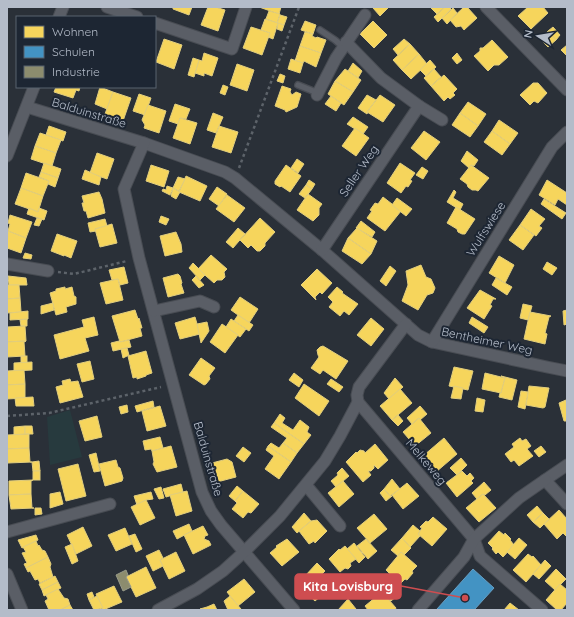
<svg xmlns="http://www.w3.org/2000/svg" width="574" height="617" font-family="Quicksand,sans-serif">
	<rect width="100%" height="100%" fill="#2a3038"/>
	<!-- green -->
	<path fill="#273a3e" d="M70,410L82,457L50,465L47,417Z"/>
	<!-- homes -->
	<g fill="#f6d55c" stroke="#e2ce7d">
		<path d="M173,7H192L189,15L173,9Z"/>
		<path d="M208,7H215L225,10L218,31L201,25Z"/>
		<path d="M259,7H281L279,14Z"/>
		<path d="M375,7H389L380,16L373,8Z"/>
		<path d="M430,7H445L437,14Z"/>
		<path d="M445,7H449L451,9L438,22L434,17Z"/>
		<path d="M464,7H467L477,18L464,30L461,26L456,27L450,20Z"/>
		<path d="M528,7H543L548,13L531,29L518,16Z"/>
		<path d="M453,8L457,13L447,24L442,18Z"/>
		<path d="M269,11L280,14L277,23L266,19Z"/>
		<path d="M280,15L287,17L284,25L277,23Z"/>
		<path d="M265,19L278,23L273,39L268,37L270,33L261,30Z"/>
		<path d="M305,21L316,25L313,34L301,30Z"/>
		<path d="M373,21L387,35L374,48L360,34Z"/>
		<path d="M278,23L284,25L282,31L277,29Z"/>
		<path d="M251,27L270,33L262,55L243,48Z"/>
		<path d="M553,27L560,35L556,40L548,31Z"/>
		<path d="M548,31L556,40L548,47L540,39Z"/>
		<path d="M305,32L313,34L312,36L316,38L317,37L326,40L321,53L300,46Z"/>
		<path d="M164,39L182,45L174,69L156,62Z"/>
		<path d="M404,39L410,44L398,55L393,49Z"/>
		<path d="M492,40L508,57L499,65H494L488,71L474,56L480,51V48H483Z"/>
		<path d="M410,44L419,54L402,70L393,60Z"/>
		<path d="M567,45V56L561,50Z"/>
		<path d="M300,46L321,53L316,67L304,61L303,63L295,61Z"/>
		<path d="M204,53L218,58L212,76L204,73V76L195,73L199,60L202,61Z"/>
		<path d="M457,53L462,60L457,64L452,58Z"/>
		<path d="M419,54L427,64L411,79L402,70Z"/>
		<path d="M193,58L199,60L194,77L188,75Z"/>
		<path d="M291,59L303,63L300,73L288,69Z"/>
		<path d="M430,60L436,67L426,76L420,70Z"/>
		<path d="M353,63L362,71L358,78L348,71Z"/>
		<path d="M237,64L254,70L247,91L230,85Z"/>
		<path d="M345,69L361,80L353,92L335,81Z"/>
		<path d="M434,69L441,77L431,86L424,78Z"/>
		<path d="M280,74L285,76L283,83L277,81Z"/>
		<path d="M444,75L457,89L453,93L455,95L450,99L448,97L444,101L431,86Z"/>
		<path d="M335,81L353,92L344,105L328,94Z"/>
		<path d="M533,83H538L547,93L538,103L534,101L530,105L520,95Z"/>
		<path d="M223,85L228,87L225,95L220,93Z"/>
		<path d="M282,86L291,89L290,92L292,95L296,92L301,94L297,107L286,112L285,110L275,106Z"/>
		<path d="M56,87H80L79,91L76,90L73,98L54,92Z"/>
		<path d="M100,87L113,92L107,109L95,104Z"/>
		<path d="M113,92L131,98L123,121L105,114Z"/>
		<path d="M139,94L151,98L145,115L133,111Z"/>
		<path d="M367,95L376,100L367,112H368L367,114L358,108Z"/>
		<path d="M380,95L395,105L383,122L367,112Z"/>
		<path d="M331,96L341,103L336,111L325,104Z"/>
		<path d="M468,102L486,114L478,126L460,113Z"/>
		<path d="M175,104L190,109L186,119L180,118L178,124L169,121Z"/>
		<path d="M148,105L166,111L159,133L144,128L145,125L142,120Z"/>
		<path d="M213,113L223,117L216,133L207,130Z"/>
		<path d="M460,113L478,126L470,137L452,125Z"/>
		<path d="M353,117L368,127L363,134L347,124Z"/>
		<path d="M180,118L197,123L190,144L173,138Z"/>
		<path d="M499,120L518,133L510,144L492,131Z"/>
		<path d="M49,126L66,132L63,141L46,135Z"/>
		<path d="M219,126L238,132L231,153L212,147Z"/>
		<path d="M355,128L369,138L356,156L342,146Z"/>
		<path d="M424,131L440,142L426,160L411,148Z"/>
		<path d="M492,131L510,144L502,155L484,142Z"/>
		<path d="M40,133L61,140L56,153L35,146Z"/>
		<path d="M35,146L56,153L52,166L31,159Z"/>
		<path d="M467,151L478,160L474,166L471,165L469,168L461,161Z"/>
		<path d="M97,153L114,159L107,179L90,173Z"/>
		<path d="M297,159L304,164L298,173L291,168Z"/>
		<path d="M44,163L61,169L58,178L41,172Z"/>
		<path d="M400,163L415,173L410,180L412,181L408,187L406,186L401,193L387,183Z"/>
		<path d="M151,165L169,171L164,187L146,181Z"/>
		<path d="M286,165L301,176L290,192L281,186L280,187L275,184V181Z"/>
		<path d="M471,165L489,178L478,191L476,190H472L468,187L467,184L460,179Z"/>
		<path d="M422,167L428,171L423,179L416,175Z"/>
		<path d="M85,170L101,177L99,185L82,179Z"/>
		<path d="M41,172L58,178L55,187L48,184L49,181L39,177Z"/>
		<path d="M26,173L49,181L43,196L21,188Z"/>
		<path d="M186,176L207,186L200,201L179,192Z"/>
		<path d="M178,177L185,179L179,191L173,188Z"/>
		<path d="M309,180L315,184L312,189L306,185Z"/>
		<path d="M547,180L567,193V205L558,199L555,205L539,195Z"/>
		<path d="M306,185L312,189L305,198L299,194Z"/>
		<path d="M167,186L173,188L170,195L162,191L163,189L166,190Z"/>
		<path d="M217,187L227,194L219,206L209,199Z"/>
		<path d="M21,188L43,196L38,212L15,204Z"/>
		<path d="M173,188L180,192L176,199L171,196Z"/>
		<path d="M454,190L456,192L453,198L463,204L460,210L447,202Z"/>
		<path d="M99,192L102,199L105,213L88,218L86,211H84L82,203H84L82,196Z"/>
		<path d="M308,194L322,204L319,208V215L313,221L297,210Z"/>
		<path d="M227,195L245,208L234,222L216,209Z"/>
		<path d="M383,197L401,211L385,231L367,218L372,211L370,210L375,203L378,204Z"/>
		<path d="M397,198L412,209L406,216L392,205Z"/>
		<path d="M544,199L566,213L562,219L541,204Z"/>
		<path d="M456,207L475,219L465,234H462L458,232L457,229L447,223Z"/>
		<path d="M29,208L38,212L39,208L47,211L44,220L27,214Z"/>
		<path d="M531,209L545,219L539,226L542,228L536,236L520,225Z"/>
		<path d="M10,215L32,222L26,238L8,231L10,224L8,223Z"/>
		<path d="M161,216L169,219L166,225L159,222Z"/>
		<path d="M37,218L42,219L39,226L34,225Z"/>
		<path d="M260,218L275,232L265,243V246L260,251H257L251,245L248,248L240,240Z"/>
		<path d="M105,219L107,226L95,229L96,231L90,232L88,223Z"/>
		<path d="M361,221L375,232L372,237L356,228Z"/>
		<path d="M112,224L117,243L100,247L95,229Z"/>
		<path d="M520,225L534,235L523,250L509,240Z"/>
		<path d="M238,228L245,234L233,248L226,242Z"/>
		<path d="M357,228L377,241L371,254L348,238Z"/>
		<path d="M8,231L26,238L21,253L7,248Z"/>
		<path d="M176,232L181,244L182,252L165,256L160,236Z"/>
		<path d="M57,234L77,241L71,258L64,255V256L51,251Z"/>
		<path d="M348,238L371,254L362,264L342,251Z"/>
		<path d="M25,253L32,255L31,259L23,258Z"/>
		<path d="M211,255L227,269L224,272L225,277L222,280H217L214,283L198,269Z"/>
		<path d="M499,256L514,265L505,283L489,273Z"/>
		<path d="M547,262L557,268L552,275L543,269Z"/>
		<path d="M193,263L205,275L200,280L189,268Z"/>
		<path d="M421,265L426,277L431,279L435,288L433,293L427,295L418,310L402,301L408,285L406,271Z"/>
		<path d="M390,266L396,271L386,286L380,281Z"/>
		<path d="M124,267L128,283L120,285L118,279L112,280L109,270Z"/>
		<path d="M317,269L332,283L322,294L320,292L315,297L316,300L301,285Z"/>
		<path d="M178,274L180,276L182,283L181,284L184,293L168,297L163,278Z"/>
		<path d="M8,276L26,278L27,285H9Z"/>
		<path d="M196,276L204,285L199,288L192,280Z"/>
		<path d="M496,278L512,287L507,295L492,285Z"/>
		<path d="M118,279L123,300L106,304L100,283Z"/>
		<path d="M7,285H19L20,298L7,299Z"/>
		<path d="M65,287V289L72,287L74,296L76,297V304L66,307L67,312L56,315L50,293L56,291V289Z"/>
		<path d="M337,287L343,292L342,293L358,304L349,315L344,311L340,316L329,307L333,302L328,297Z"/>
		<path d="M480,290L496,299H493L490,305L492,306L484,319L467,308Z"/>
		<path d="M240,297L258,309L249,323L231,310Z"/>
		<path d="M20,298L21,312L7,313V299Z"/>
		<path d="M53,303L54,310L41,314V306Z"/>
		<path d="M523,304L532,306L528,320L520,318Z"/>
		<path d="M135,310L138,319L139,318L142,328H140L142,336L120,342L112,316Z"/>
		<path d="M567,310V324L564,325L563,311Z"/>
		<path d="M28,311V319L10,320V313Z"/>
		<path d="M530,312L551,316L549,317L545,333L547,334L545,344L524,339Z"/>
		<path d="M238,315L253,325L249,331L234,321Z"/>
		<path d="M94,317L98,335L85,338L89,351L60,359L54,335L84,327L82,320Z"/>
		<path d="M195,317L200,334L180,339L175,323Z"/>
		<path d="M472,317L488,327L484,333L469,323Z"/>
		<path d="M371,318L384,329L371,346L357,335Z"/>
		<path d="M27,319V326H21L20,320Z"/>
		<path d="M231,319L246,329L240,337L226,327Z"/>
		<path d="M207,322L209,331L201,343L197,324Z"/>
		<path d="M222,324L238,335L225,353L210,342Z"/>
		<path d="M25,326L26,341L7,342V327Z"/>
		<path d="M129,340L131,347L113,351L111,343L119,341L120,342Z"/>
		<path d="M26,341L24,342L25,356L7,357V342Z"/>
		<path d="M323,346L348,361L336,379L323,370L320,374L311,368L319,357L318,355L317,350L320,347Z"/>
		<path d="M127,348L129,355L123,358L121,349Z"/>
		<path d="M146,351L152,373L146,375V376L137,379V377L133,378L128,356Z"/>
		<rect x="21" y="356" width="6" height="7"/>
		<path d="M201,358L215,368L209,376L210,379L206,384L204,385L189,375Z"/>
		<path d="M90,361L94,379L82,382L77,364Z"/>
		<path d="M32,362V370L14,371V363Z"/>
		<path d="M454,367L473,371L468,390L449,386Z"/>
		<path d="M24,370L25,384L7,385V371Z"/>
		<path d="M294,373L303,380L299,387L289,380Z"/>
		<path d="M485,373L505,378L501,393L482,389Z"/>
		<path d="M501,376L517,380L512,400L499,397L500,393H501L505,378Z"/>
		<path d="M395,378L403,387L389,399L384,393Z"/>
		<path d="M70,379L71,382L78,381L83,397L60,403L56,387L63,385L62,381Z"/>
		<path d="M331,379L343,387L339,392L327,384Z"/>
		<path d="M25,384V398L7,399V385Z"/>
		<path d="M304,384L329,401L319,416L295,398Z"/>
		<path d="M454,386L463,388L461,399L451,398Z"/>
		<path d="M529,386L549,388L545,407L543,408L526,405Z"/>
		<path d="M400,389L412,403L392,420L380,406Z"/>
		<path d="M521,391L528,392L525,409L518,407Z"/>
		<path d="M33,397L34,406H16L15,398Z"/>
		<path d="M477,398L485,400L483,412L475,411Z"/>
		<path d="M566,400L567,421H564L559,403Z"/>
		<path d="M153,401L154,407L137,412L135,406Z"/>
		<path d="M127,405L128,412L121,414L119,407Z"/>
		<path d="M160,406L166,426L147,431L142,411Z"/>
		<path d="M420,406L427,414L420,420L419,418L412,424L407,418Z"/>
		<path d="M280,414L285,418L282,423L293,430L300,420L309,427L307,432L311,435L304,444L274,423Z"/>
		<path d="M398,415L403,421L398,426L392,420Z"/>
		<path d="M97,416L102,437L85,441L79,421Z"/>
		<path d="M419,418L431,433L415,446L403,432Z"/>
		<path d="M274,423L304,444L297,453L283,443L287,438L271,427Z"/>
		<path d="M25,426V434L14,435V427Z"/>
		<path d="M25,426H32L33,434H25Z"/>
		<path d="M29,434V448L7,449V435Z"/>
		<path d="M160,437L163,448L152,451L151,449L145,450L143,441Z"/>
		<path d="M444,438L457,454L436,472L423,456Z"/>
		<path d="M520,438L522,441L526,439L531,446L527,449L533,456L519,466L514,460L511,462L505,454L514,447L512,444Z"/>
		<path d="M271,443L279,448L283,443L297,453L291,462L268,446Z"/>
		<path d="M375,444L388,460L378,469L374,465V468L371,471H368L371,475L363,482L346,462L356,452L357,453L360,450L364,451L365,453Z"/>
		<path d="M171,446L177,467L157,472L153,464L154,462L152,451Z"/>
		<path d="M268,446L291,462L279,479L265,469L274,456L266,450Z"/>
		<path d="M541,446L546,452L539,457L534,451Z"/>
		<path d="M243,447L251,453L244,462L236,456Z"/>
		<path d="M29,448L30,462H32L8,463L7,449Z"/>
		<path d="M96,453L100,471L94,472L89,455Z"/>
		<path d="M461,458L467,465L457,475L450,468Z"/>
		<path d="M227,459L232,462L236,477L217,482L212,463Z"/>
		<path d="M116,460L118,467L120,468L123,478L122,481L105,486L99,464Z"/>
		<path d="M39,461L40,471H33L32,462Z"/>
		<path d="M78,464L86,496L66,501L58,469Z"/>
		<path d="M342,468L349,476L336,487L331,481L338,475L337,473Z"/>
		<rect x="33" y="471" width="7" height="9"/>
		<path d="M462,471L467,476L470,473L474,478L471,481L473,483L457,497L446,483Z"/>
		<path d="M392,479L400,489L390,496L384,489Z"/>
		<path d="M33,480L31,481V494L9,495V481Z"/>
		<path d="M343,481L354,494L339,507L328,493Z"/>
		<path d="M484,482L491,490L485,495L483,494L477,499L472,493Z"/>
		<path d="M407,483L419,496L403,509L392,495Z"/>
		<path d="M181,484L183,492L166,497L163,489Z"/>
		<path d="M237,486L243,491L235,501L229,496Z"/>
		<path d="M161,487L164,498L159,499L154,489Z"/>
		<path d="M384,489L390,496H392L386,501L380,493Z"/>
		<path d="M187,491L192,511L176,516L170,495Z"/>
		<path d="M243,491L259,504L251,513L248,512L243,518L232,509L237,503L235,501Z"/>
		<path d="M60,492L63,504L50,508V494Z"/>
		<path d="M151,492L153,499L146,500L137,505L134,496Z"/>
		<path d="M31,494L32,508H34L11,509L9,495Z"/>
		<path d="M483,494L496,508L479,522L466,508Z"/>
		<path d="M146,500L155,518L140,525L131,507Z"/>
		<path d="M537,506L543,513L533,522L527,515Z"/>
		<path d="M35,508H41L42,514L35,515Z"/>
		<path d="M559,510L567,519V537L563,533L557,539L544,524Z"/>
		<path d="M304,513L311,521L297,533L292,527Z"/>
		<path d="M543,513L549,519L540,528L533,522Z"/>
		<path d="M374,514L387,529L370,543L357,528Z"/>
		<path d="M433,517L447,529L432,546L418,534L422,528L420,527L426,521L428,522Z"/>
		<path d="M317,520L327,531L315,543L314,541L309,544L299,531L311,521Z"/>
		<path d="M189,524L192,531L177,539L173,531Z"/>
		<path d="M413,525L420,531L418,534L420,536L410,547L402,538Z"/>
		<path d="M203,526L208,535L205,536L204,539L209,541L211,545L193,554L184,535Z"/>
		<path d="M83,527L92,546L76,554L67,535Z"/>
		<path d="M125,528L132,544L116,551L108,535Z"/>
		<path d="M499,531L504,535L505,533L511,539L510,540L514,545L503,557L498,552L496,554L492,549L493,548L488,543Z"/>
		<path d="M135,534L142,549L136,552L129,536Z"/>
		<path d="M36,535L38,540L22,548L18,540Z"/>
		<path d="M402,538L411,548L404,555L401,552L398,556L391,550Z"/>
		<path d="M519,538L527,545L515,559L507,552Z"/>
		<path d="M287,539L299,552L282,566L270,553L277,547L276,546Z"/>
		<path d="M366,539L377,551L368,559L357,546Z"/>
		<path d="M36,541L38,546L39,545L42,550L45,551L48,557L26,568L24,564L27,563L22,553L26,552L23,547Z"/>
		<path d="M354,543L365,557L359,563L347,549Z"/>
		<path d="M72,544L78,561L72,564L65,547Z"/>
		<path d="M345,546L356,559L350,563L351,566L348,569L345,568L340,572L329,559L339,549L340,550Z"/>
		<path d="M159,550L163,558L160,560L163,566L153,571L146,556Z"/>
		<path d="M176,552L185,571L169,579L160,560Z"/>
		<path d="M401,552L417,566L412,571L413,573L407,580L405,579L400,584L386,570Z"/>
		<path d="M528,554L532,557L533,556L541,565L526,582L513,570Z"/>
		<path d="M48,557L51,564L50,567L53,577L40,583L38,579L35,580L30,571L28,572L26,568Z"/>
		<path d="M545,560L551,566L539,579L533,574Z"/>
		<path d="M317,563L325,571L318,578L315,576L311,581L305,576Z"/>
		<path d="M146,567L156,588L136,597L126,577Z"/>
		<path d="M556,569L566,579L555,590L545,581Z"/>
		<path d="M55,576L58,582L42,590L39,584Z"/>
		<path d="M315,576L328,587L327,591L315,601L303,590Z"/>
		<path d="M244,579L255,592L238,606L227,592Z"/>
		<path d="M386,581L398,595L391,601L379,588Z"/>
		<path d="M58,582L61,588L44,596L42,590Z"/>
		<path d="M560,584L567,590V603L561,610H557L546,600Z"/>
		<path d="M114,586L122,602L103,610L96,594Z"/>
		<path d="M58,589L64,598L68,599L70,605L60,610H49L45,601L48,599L46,595Z"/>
		<path d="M92,592L94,597L89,600L87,594Z"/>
		<path d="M382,592L396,608L395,610H368L365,606Z"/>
		<path d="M97,596L103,608L94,610L89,600Z"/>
		<path d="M230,596L241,609L239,610H228L224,601Z"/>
		<path d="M348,599L356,609L355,610H338Z"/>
		<path d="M510,603L519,610H504Z"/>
		<path d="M214,604L217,610L200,609L207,607Z"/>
		<path d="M70,605L73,610H60Z"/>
	</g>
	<!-- schools -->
	<path fill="#4393c3" stroke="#659fc5" d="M473,569L494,588L474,610H439L437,609Z"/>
	<!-- industry -->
	<path fill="#8c8c6e" stroke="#989a89" d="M126,570L128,575L126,577L131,587L123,591L116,575Z"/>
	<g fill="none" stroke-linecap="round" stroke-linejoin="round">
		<!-- service casing -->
		<g stroke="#484c53" stroke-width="8">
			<g id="service">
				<path d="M320,30L335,40L343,47"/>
				<path d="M298,85L318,93"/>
			</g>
		</g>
		<!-- minor casing -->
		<g stroke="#484c53" stroke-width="13">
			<g id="minor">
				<path d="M107,7L137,17"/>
				<path d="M486,7L567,90"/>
				<path d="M59,17L63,7"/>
				<path d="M155,23L232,49L246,7"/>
				<path d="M317,95L336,58L365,15"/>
				<path d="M419,106L442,120"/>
				<path d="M27,107L144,143L225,172L235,178L322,250L418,335L432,342L547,367L567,371"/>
				<path d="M144,143L124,189L139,258L202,492L211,511L221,525L294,610"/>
				<path d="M7,156L34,87"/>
				<path d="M322,250L419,106L381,78L346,42"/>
				<path d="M7,264L48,271"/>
				<path d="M154,311L200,301L214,307"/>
				<path d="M432,342L552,147L567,132"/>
				<path d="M358,402L474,539L480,556L542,610"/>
				<path d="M567,465L545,480L567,504"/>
				<path d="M306,485L340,526"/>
				<path d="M7,532L110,504"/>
				<path d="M7,574L22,610"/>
				<path d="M158,610L197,589L223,571L244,552L280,516L325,461L340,436L358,402L357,395L359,387L406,324"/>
				<path d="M418,610L464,557L474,539L519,498L545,480"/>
			</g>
		</g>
		<!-- path -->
		<g stroke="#5d636a" stroke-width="2.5" stroke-dasharray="3 3" stroke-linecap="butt">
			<path d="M239,168L299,7"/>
			<path d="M58,272L74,274L127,261"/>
			<path d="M7,416L49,413L161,387"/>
		</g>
		<!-- service -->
		<use href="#service" stroke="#5a5e66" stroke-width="5.5"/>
		<!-- minor -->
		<use href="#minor" stroke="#5a5e66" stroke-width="11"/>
	</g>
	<g text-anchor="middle" stroke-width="4" stroke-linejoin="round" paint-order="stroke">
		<!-- street labels -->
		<g font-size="12" fill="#b4bcc9" stroke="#1d2633">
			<text transform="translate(89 113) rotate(17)" y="4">Balduinstraße</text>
			<text transform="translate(359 171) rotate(-56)" y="4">Seller Weg</text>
			<text transform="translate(486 229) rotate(-58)" y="4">Wulfswiese</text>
			<text transform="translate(487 341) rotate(12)" y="4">Bentheimer Weg</text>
			<text transform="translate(208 459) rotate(74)" y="4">Balduinstraße</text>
			<text transform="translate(426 462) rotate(50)" y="4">Melkeweg</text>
		</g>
	</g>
	<!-- callouts -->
	<path fill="none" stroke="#ce4d50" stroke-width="1.5" d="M465 598L401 586"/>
	<circle fill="#ce4d50" stroke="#1d2633" stroke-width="1.5" cx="465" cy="598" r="4"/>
	<rect fill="#ce4d50" stroke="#ce4d50" stroke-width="1.5" x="295" y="574" width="106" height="25" rx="4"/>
	<g font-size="13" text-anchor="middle" font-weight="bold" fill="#fff">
		<text x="348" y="591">Kita Lovisburg</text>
	</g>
	<!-- border -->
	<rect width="574" height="617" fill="none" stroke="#b4bcc9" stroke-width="16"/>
	<!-- legend -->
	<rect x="16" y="16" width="140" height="72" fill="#1d2633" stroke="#59626f"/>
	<rect x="24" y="26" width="20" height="12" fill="#f6d55c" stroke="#59626f"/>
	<text x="52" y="36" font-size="12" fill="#b4bcc9">Wohnen</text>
	<rect x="24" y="46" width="20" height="12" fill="#4393c3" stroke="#59626f"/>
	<text x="52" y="56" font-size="12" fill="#b4bcc9">Schulen</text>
	<rect x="24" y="66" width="20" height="12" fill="#8c8c6e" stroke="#59626f"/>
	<text x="52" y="76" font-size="12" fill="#b4bcc9">Industrie</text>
	<!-- north arrow -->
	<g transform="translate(538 36) rotate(282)" stroke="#1d2633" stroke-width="3" paint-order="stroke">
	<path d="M0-3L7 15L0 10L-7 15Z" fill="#b4bcc9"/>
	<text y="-6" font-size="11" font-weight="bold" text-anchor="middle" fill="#b4bcc9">N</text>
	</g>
</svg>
